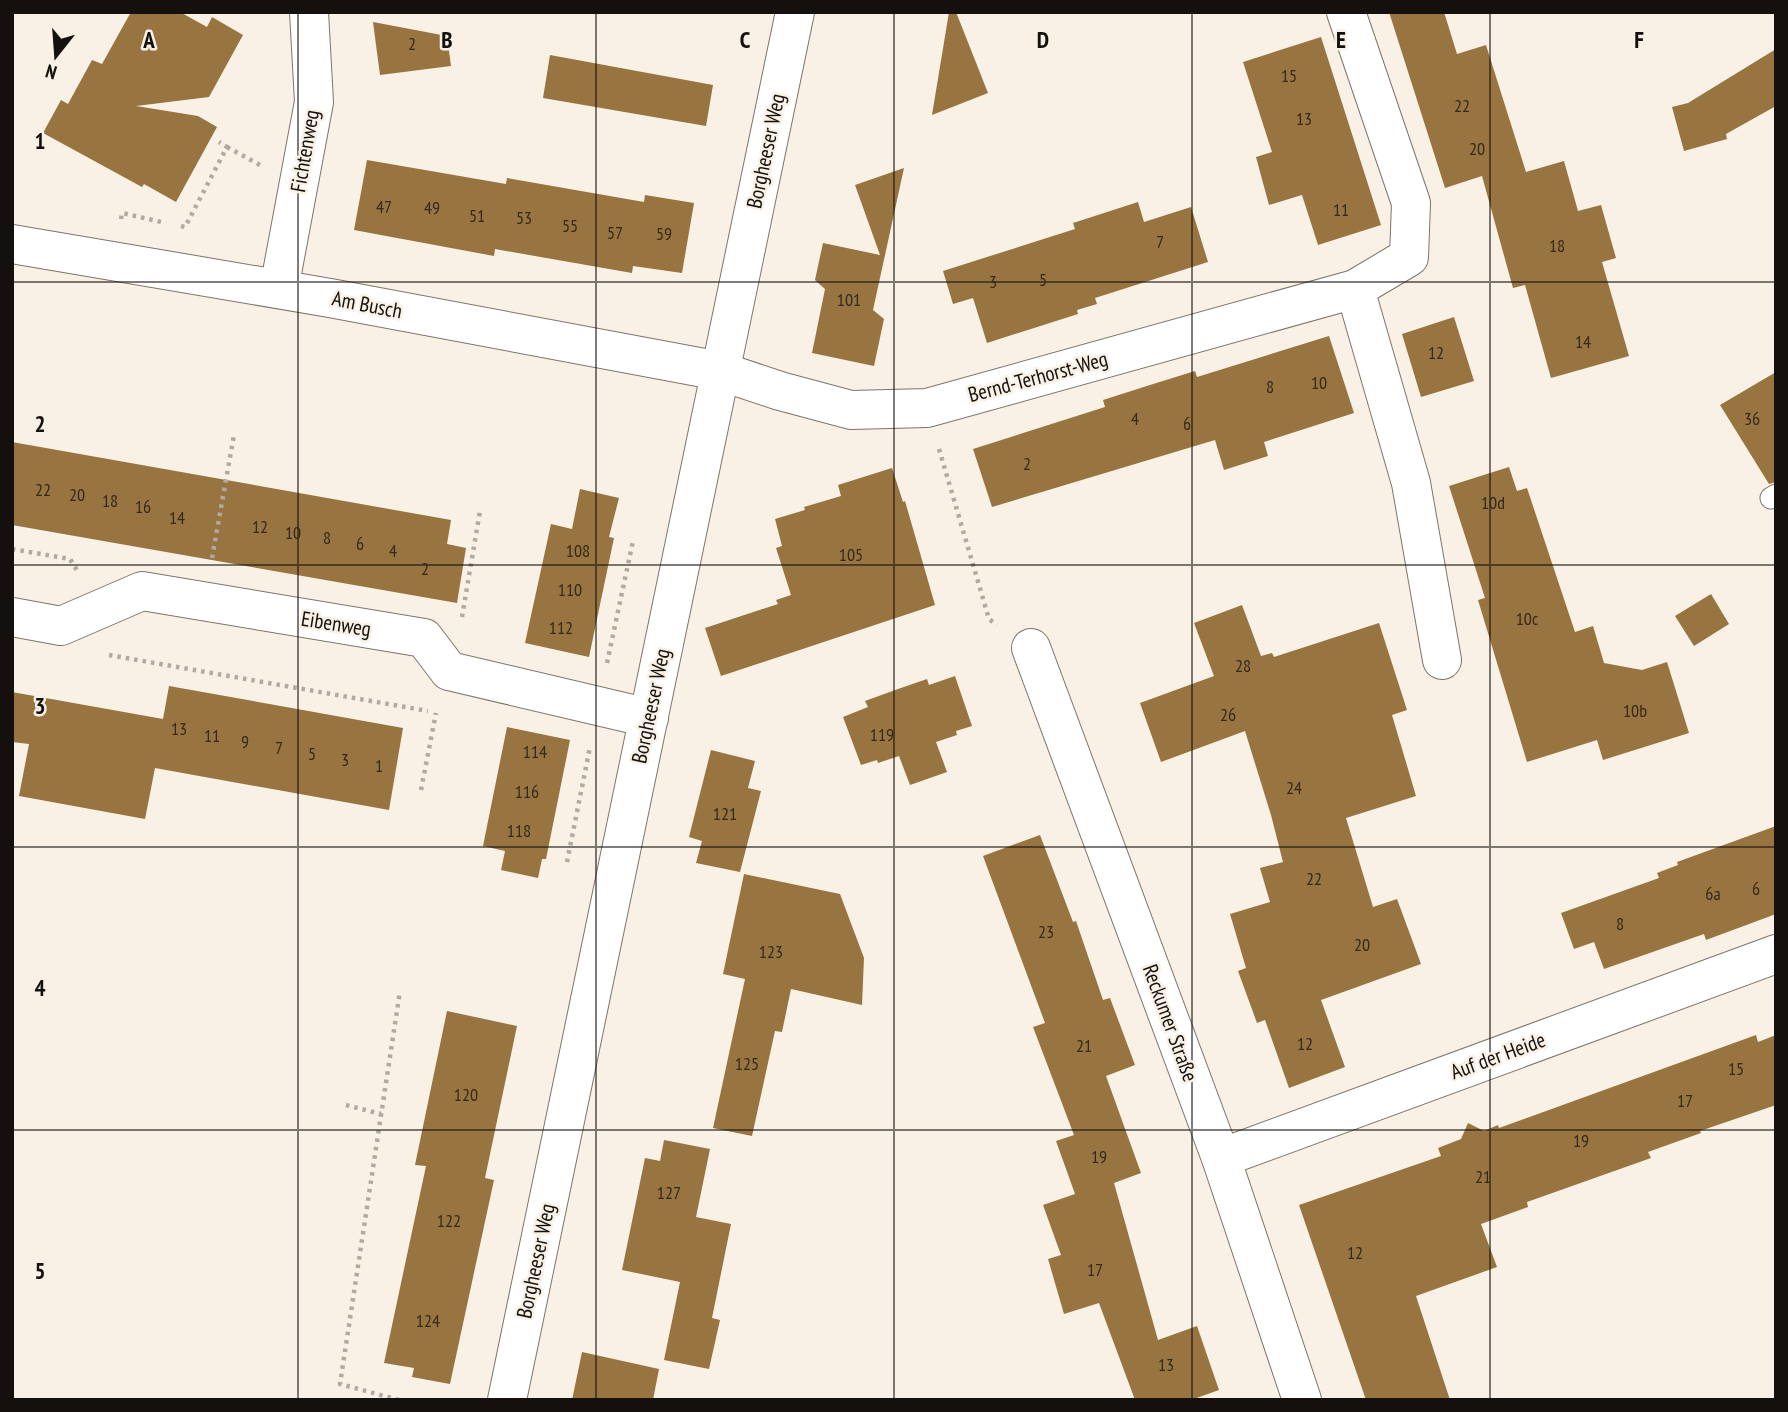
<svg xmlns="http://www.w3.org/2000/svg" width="1788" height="1412" font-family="'PT Sans Narrow',sans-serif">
	<rect width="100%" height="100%" fill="#f9f1e5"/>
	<!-- building -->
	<g fill="#987440">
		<path d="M131,12H180L207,27L212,17L243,35L209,97L136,106L198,116L217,127L176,202L144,184L142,187L43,133L61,100L68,104L92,60L102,64Z"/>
		<path d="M949,12H956L988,93L932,115Z"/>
		<path d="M1389,12H1444L1457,54L1486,45L1526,172L1564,161L1578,211L1601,205L1616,258L1602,262L1629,356L1551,378L1525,285L1513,288L1482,176L1445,188Z"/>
		<path d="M373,22L447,36L451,66L380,75Z"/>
		<path d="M1321,37L1381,225L1318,245L1302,195L1269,205L1256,157L1272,152L1243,62Z"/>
		<path d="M1776,49V106L1726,134L1727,139L1684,151L1672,107L1688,103Z"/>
		<path d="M550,55L713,85L706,126L543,98Z"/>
		<path d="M367,160L506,184L507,178L644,202L645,195L694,203L682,273L633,266L632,273L495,249L494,256L354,230Z"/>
		<path d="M904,168L873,310L884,319L874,366L812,353L825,289L815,280L823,243L880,255L855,185Z"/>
		<path d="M1138,202L1144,222L1191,207L1208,262L1095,298L1097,304L1077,310L1078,314L987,343L973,298L953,304L943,271L1075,229L1073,223Z"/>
		<path d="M1454,317L1474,381L1421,397L1402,334Z"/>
		<path d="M1329,336L1354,413L1264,442L1268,456L1224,470L1215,440L992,507L973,449L1105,407L1103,400L1150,385L1195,371L1197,377Z"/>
		<path d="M1776,372V482L1769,484L1720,405Z"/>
		<path d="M12,442L451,520L447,544L466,548L457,603L12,525Z"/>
		<path d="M1509,467L1517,491L1527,488L1575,632L1593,626L1604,663L1642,670L1667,662L1689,733L1603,760L1597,740L1527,762L1478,600L1485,598L1449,486Z"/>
		<path d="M892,468L903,502L905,501L935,605L721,676L705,628L778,604L776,600L791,595L776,548L782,546L775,519L805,510L804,507L841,496L838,485Z"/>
		<path d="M580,489L619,498L609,537L614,538L589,657L525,643L551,524L572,529Z"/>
		<path d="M1711,594L1729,624L1694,646L1675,616Z"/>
		<path d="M1242,605L1261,656L1272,653L1274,657L1379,623L1407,710L1392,715L1416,796L1346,818L1373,907L1397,899L1421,964L1321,1000L1345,1067L1289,1088L1265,1020L1257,1023L1238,971L1246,968L1230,914L1270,902L1260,868L1283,862L1271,815L1245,731L1161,762L1140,703L1214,676L1194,623Z"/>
		<path d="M955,676L972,726L956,731L957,735L936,742L947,772L910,785L899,756L878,763L877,760L861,765L843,717L868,707L865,701L898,689L927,679L929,685Z"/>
		<path d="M169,686L403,728L389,810L155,768L145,819L19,796L29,744L12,742V692L163,719Z"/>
		<path d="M507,727L570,740L546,859H542L538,878L501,870L505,851L483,846Z"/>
		<path d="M711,750L755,761L748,788L761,791L740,872L696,863L702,841L689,837Z"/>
		<path d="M1776,826V914L1706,940L1704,934L1604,969L1594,942L1574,949L1561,913L1659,878L1657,873L1678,865L1677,862Z"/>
		<path d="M1040,835L1073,922L1076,921L1103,1000L1110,998L1135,1065L1106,1076L1141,1173L1114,1183L1158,1340L1197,1326L1219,1390L1191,1400H1135L1099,1303L1064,1314L1048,1259L1061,1255L1043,1205L1075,1194L1056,1141L1074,1135L1033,1027L1045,1023L983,856Z"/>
		<path d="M744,874L840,894L864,958L862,1005L791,989L782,1032L775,1031L752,1136L713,1128L745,979L723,974Z"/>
		<path d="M447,1011L517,1026L485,1178L494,1180L450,1384L412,1377L414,1368L384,1363L426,1166L415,1165Z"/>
		<path d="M1756,1035L1758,1042L1776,1035V1105L1700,1131L1701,1133L1648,1152L1651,1158L1527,1202L1528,1207L1481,1224L1497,1267L1416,1296L1450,1400H1366L1299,1205L1441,1156L1438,1148L1461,1139L1468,1123L1484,1131L1498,1125L1499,1128Z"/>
		<path d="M664,1140L710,1149L696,1217L731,1224L712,1318L720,1320L709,1369L664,1360L680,1282L622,1270L645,1158L660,1161Z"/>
		<path d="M582,1352L659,1369L653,1400H572Z"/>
	</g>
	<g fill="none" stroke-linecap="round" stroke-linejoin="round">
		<!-- lane casing -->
		<g stroke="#7d756b" stroke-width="23">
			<path id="lane" d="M1771,498L1776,495"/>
		</g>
		<!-- street casing -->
		<g stroke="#7d756b" stroke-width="40">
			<g id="street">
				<path d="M12,244L330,298L720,371L780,391L851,410L927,408L1355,289L1409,257L1411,203L1346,12"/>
				<path d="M279,289L314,102L309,12"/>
				<path d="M1355,289L1411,483L1442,660"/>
				<path d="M12,617L61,626L142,591L424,638L449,671L649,718"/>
				<path d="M1031,648L1221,1158L1302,1400"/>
				<path d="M1221,1158L1776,954"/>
				<path d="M507,1400L795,12"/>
			</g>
		</g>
		<!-- path -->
		<g stroke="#b0aaa1" stroke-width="4.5" stroke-dasharray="3.5 5" stroke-linecap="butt">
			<path d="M227,147L260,165"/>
			<path d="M121,219L122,213L166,223"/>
			<path d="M181,226L185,227L227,147L219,142"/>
			<path d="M939,449L989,619L997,625"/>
			<path d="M12,549L70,559L78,572"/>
			<path d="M212,558L234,435"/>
			<path d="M462,617L480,511"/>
			<path d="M109,655L428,711"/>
			<path d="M607,663L633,541"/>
			<path d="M421,790L436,713"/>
			<path d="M567,862L590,747"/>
			<path d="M346,1105L381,1114"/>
			<path d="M399,1400L340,1384L400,991"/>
		</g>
		<!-- lane -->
		<use href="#lane" stroke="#fff" stroke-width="21"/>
		<!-- street -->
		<use href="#street" stroke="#fff" stroke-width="38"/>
	</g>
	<!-- grid -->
	<path fill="none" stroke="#13100d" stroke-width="2" stroke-opacity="0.55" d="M298,12V1400M596,12V1400M894,12V1400M1192,12V1400M1490,12V1400M12,282H1776M12,565H1776M12,847H1776M12,1130H1776"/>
	<g text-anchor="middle" stroke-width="5" stroke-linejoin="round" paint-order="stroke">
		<!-- number labels -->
		<g font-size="18" fill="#34291a">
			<text x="412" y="50">2</text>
			<text x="1289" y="82">15</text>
			<text x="1462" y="112">22</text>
			<text x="1304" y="125">13</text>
			<text x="1477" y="155">20</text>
			<text x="384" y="213">47</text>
			<text x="432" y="214">49</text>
			<text x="1341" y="216">11</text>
			<text x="477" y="222">51</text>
			<text x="524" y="224">53</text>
			<text x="570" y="232">55</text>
			<text x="615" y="239">57</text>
			<text x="664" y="240">59</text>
			<text x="1160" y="248">7</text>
			<text x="1557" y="252">18</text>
			<text x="1043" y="286">5</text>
			<text x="993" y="288">3</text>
			<text x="849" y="306">101</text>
			<text x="1583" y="348">14</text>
			<text x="1436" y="359">12</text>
			<text x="1319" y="389">10</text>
			<text x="1270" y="393">8</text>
			<text x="1135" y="425">4</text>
			<text x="1752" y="425">36</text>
			<text x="1187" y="430">6</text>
			<text x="1027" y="470">2</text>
			<text x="43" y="496">22</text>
			<text x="77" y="501">20</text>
			<text x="110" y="507">18</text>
			<text x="1493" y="509">10d</text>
			<text x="143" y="513">16</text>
			<text x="177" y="524">14</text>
			<text x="260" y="533">12</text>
			<text x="293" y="539">10</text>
			<text x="327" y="544">8</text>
			<text x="360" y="550">6</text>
			<text x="393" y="557">4</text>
			<text x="578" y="557">108</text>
			<text x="851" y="561">105</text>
			<text x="425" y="575">2</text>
			<text x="570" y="596">110</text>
			<text x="1527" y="625">10c</text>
			<text x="561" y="634">112</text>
			<text x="1243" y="672">28</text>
			<text x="1635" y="717">10b</text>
			<text x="1228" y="721">26</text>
			<text x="179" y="735">13</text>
			<text x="882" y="741">119</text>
			<text x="212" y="742">11</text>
			<text x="245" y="748">9</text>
			<text x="279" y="754">7</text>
			<text x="535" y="758">114</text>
			<text x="312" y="760">5</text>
			<text x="345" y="766">3</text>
			<text x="379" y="772">1</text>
			<text x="1294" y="794">24</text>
			<text x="527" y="798">116</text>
			<text x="725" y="820">121</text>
			<text x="519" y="837">118</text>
			<text x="1314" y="885">22</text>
			<text x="1756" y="895">6</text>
			<text x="1713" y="900">6a</text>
			<text x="1620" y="930">8</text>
			<text x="1046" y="938">23</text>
			<text x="1362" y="951">20</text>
			<text x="771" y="958">123</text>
			<text x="1305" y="1050">12</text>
			<text x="1084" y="1052">21</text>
			<text x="747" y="1070">125</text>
			<text x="1736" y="1075">15</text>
			<text x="466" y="1101">120</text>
			<text x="1685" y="1107">17</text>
			<text x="1581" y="1147">19</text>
			<text x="1099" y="1163">19</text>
			<text x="1483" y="1183">21</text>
			<text x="669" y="1199">127</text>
			<text x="449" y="1227">122</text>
			<text x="1355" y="1259">12</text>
			<text x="1095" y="1276">17</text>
			<text x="428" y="1327">124</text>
			<text x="1166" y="1371">13</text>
		</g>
		<!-- street labels -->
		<g font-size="21" fill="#13100d" stroke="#f9f1e5">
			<text transform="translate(305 151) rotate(-80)" y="7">Fichtenweg</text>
			<text transform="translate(766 151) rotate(-78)" y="7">Borgheeser Weg</text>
			<text transform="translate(367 305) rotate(11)" y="7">Am Busch</text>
			<text transform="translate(1038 377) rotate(-15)" y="7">Bernd-Terhorst-Weg</text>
			<text transform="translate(336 624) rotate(9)" y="7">Eibenweg</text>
			<text transform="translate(651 706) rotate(-78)" y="7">Borgheeser Weg</text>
			<text transform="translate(1170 1023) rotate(70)" y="7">Reckumer Straße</text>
			<text transform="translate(1498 1056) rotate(-20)" y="7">Auf der Heide</text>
			<text transform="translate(536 1261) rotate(-78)" y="7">Borgheeser Weg</text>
		</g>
	</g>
	<g font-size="23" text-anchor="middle" font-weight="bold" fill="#13100d" stroke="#f9f1e5" stroke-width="5" stroke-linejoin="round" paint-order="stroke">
		<text x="149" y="48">A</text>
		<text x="447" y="48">B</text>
		<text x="745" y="48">C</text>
		<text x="1043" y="48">D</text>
		<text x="1341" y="48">E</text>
		<text x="1639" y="48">F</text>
		<text x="40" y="149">1</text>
		<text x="40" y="432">2</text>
		<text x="40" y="714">3</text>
		<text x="40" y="996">4</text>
		<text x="40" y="1279">5</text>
	</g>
	<!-- border -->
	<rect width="1788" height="1412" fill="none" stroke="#13100d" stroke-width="28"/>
	<!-- north arrow -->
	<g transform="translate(56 56) rotate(197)" stroke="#f9f1e5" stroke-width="5" paint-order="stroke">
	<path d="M0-5L12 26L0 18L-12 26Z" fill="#13100d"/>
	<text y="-10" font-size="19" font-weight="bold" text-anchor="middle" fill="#13100d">N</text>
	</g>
</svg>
